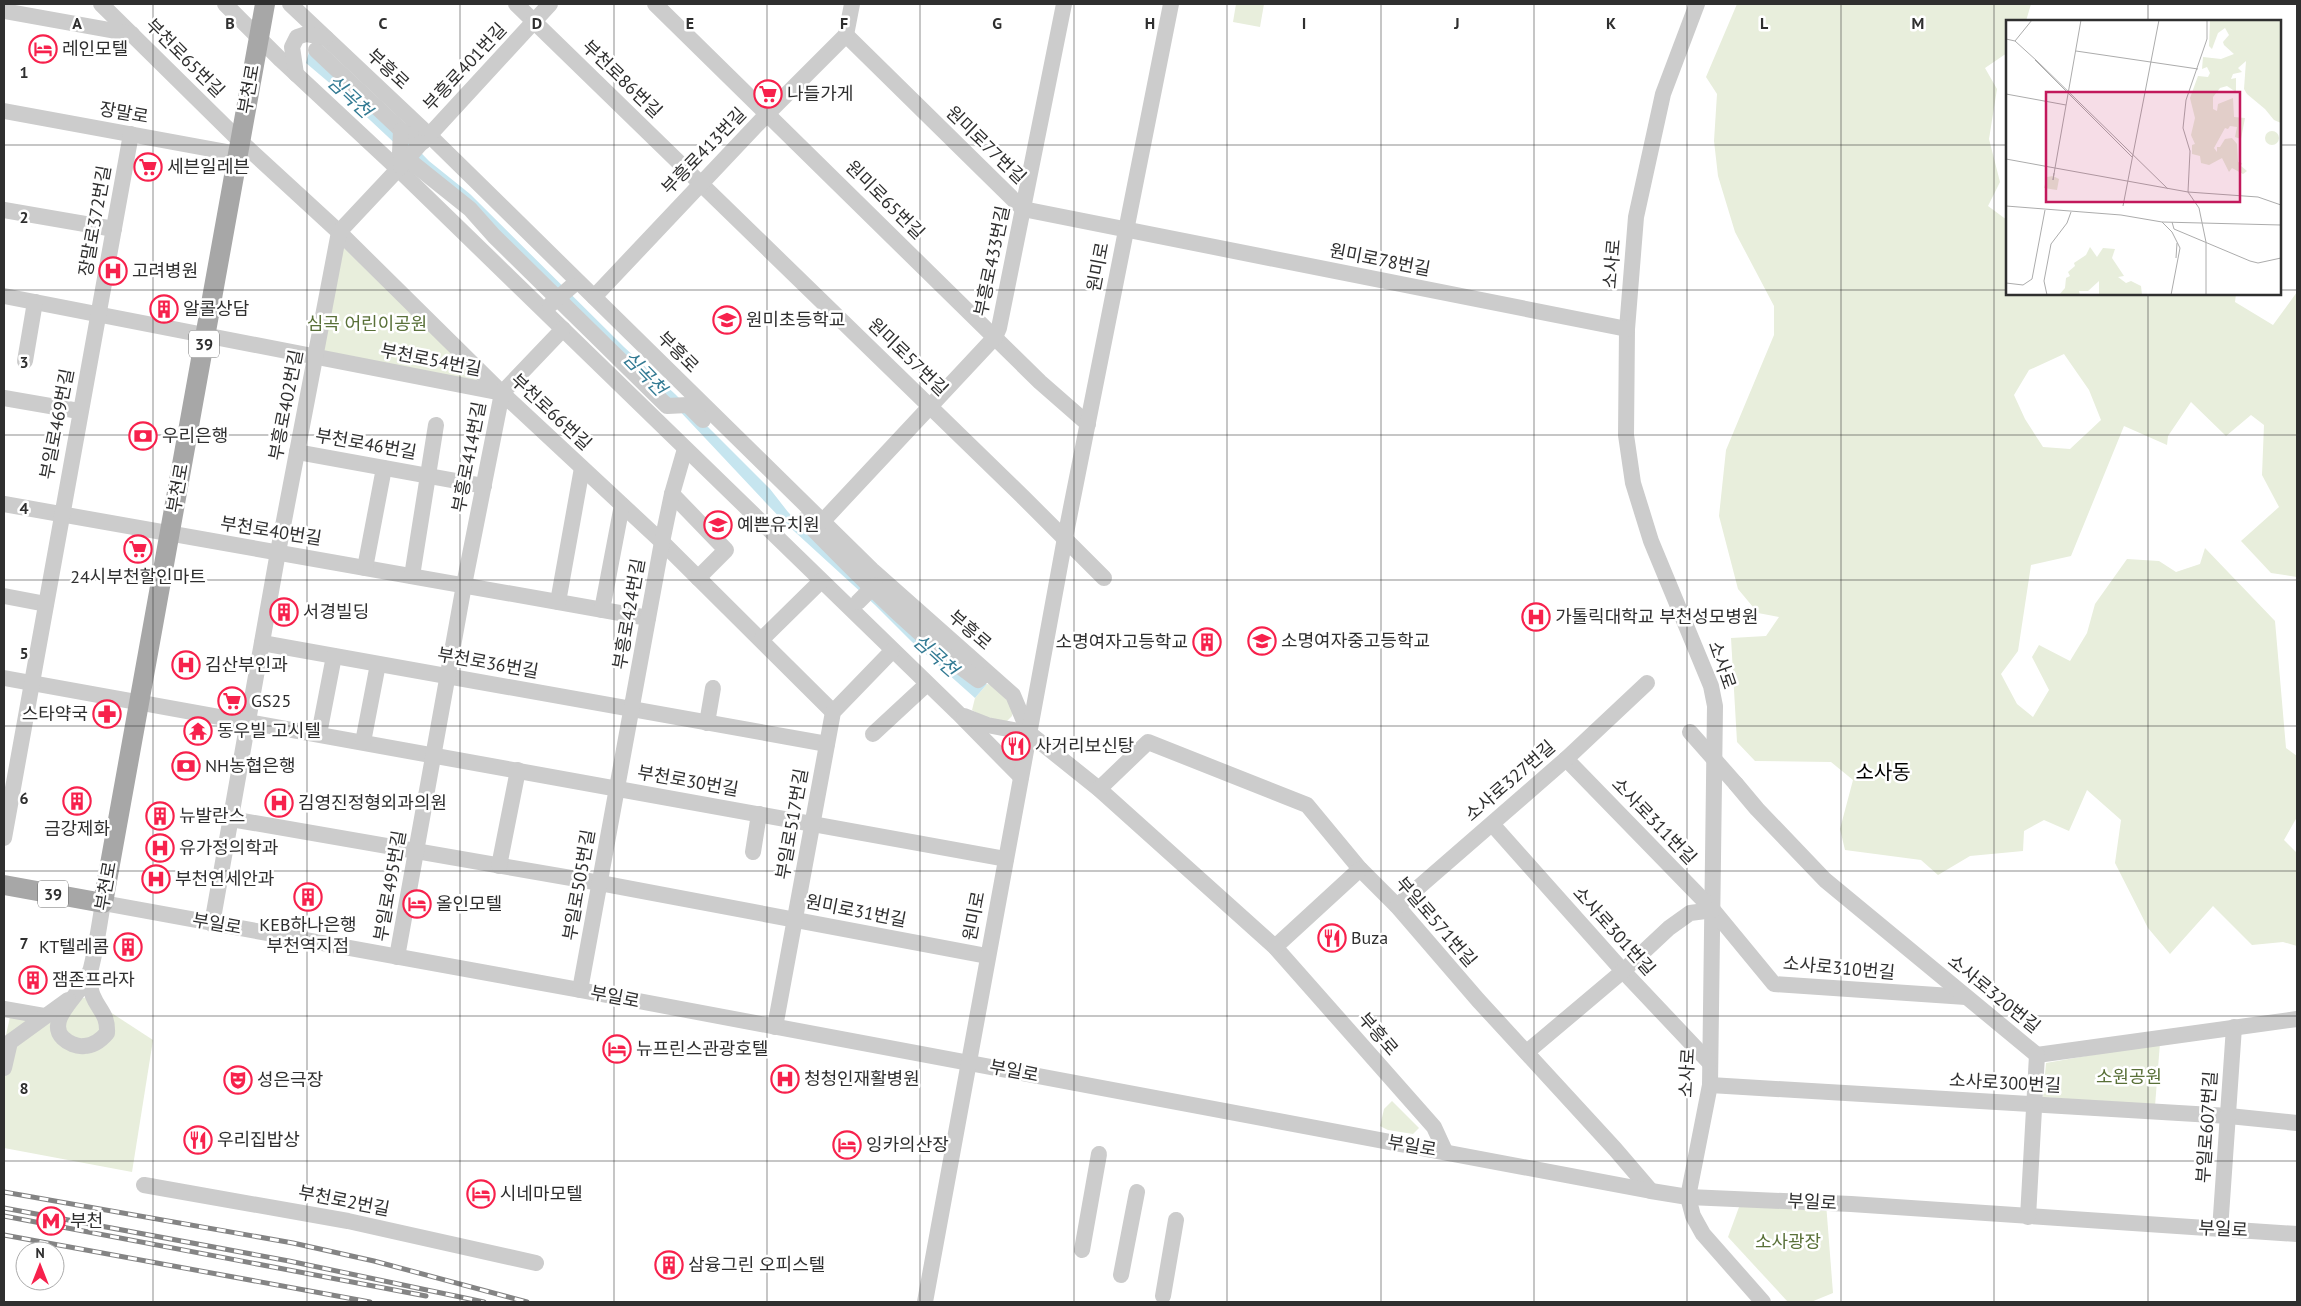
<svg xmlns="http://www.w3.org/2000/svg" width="2301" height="1306" font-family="'PT Sans','Noto Sans KR',sans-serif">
	<rect width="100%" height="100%" fill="#fff"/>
	<!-- green -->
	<g fill="#e8eedc" fill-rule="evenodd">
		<path d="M1236,4H1264L1260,27L1233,22Z"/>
		<path d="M1737,4H2031L2026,21H2007V53L1985,68L1997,89L1989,139L2000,182L1988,206L2007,220V294H2236L2235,302L2273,325L2297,292V577L2271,573L2241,541L2279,507L2262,475L2264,425L2251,415L2226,436L2191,402L2168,436L2167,445L2124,426L2071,556L2031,565L2018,651L2001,674L2017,704L2033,717L2049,690L2032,657L2039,645L2070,661L2087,633L2095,604L2127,559L2159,561L2176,572L2200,564L2205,548L2275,621L2286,748L2297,756V817L2284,840L2297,853V946L2283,942L2252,945L2213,906L2170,954L2148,928L2115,863L2121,820L2087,790L2069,831L2044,820L2024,831L2023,851L1970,856L1938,875L1921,860L1845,850L1840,829L1853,780L1831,762L1755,761L1737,742L1731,638L1766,636L1779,617L1758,613L1738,589L1719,516L1726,450L1774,335V306L1735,232L1718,176L1714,141L1717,94L1706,77ZM2064,354L2089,390L2101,420L2070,449L2043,447L2025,419L2014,395L2029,370Z"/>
		<path d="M343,247L487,384L322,354Z"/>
		<path d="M987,684C1001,686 1006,698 1013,711L1012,716L1006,722L990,721L972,710L975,698Z"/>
		<path d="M87,997L153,1040L132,1172L4,1148V1044L10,1017Z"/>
		<path d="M2160,1043L2155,1106L2043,1097L2046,1063Z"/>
		<path d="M1392,1101L1419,1128L1413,1134L1388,1130L1380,1126L1384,1109Z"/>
		<path d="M1742,1199L1826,1203L1833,1293L1811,1302H1788L1728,1237Z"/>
	</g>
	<!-- water -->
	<path fill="#c6e5ef" d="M310,48L398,129L429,161L470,194L624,347L675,394L770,489L788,512L817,542L966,677L987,684L975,698L911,641L875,605L783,521L674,405L339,91L306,63Z"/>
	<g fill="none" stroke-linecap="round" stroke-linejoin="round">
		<!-- minor -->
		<g stroke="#ccc" stroke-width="16">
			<path d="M101,4L240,141L339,232L502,393L662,542L833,712"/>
			<path d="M225,4L281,60L398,169L958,713L1021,777"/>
			<path d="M290,4L429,135L872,570L1013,695L1029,733"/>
			<path d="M516,4L1024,498L1104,578"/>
			<path d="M655,4L1040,382L1088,424"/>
			<path d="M1697,4L1663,94L1636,217L1627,329L1626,435L1633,483L1651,541L1711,686L1715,706L1710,1085L1688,1197L1693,1216L1703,1234L1763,1302"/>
			<path d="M4,11L132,34"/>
			<path d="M846,35L1023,209L1627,329"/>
			<path d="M846,35L852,4"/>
			<path d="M316,50L401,130L414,138"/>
			<path d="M296,74L292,47L297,37L306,34L326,38"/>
			<path d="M4,111L238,154"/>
			<path d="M401,130L400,153L470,209L494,236L667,406L688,405L703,420"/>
			<path d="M423,142L550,4"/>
			<path d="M4,210L114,229"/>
			<path d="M4,296L502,393"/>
			<path d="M594,297L768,113L846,35"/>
			<path d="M25,361L35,302"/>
			<path d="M4,398L79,411"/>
			<path d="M297,452L484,486"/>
			<path d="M672,494L726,550L698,578"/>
			<path d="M4,504L648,618"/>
			<path d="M804,520C859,575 914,634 978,680L984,675"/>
			<path d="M822,522L995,337L999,328L1064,4"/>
			<path d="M365,568L384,468"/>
			<path d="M412,576L436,425"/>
			<path d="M4,596L46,604"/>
			<path d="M558,602L582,468"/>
			<path d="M602,610L622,505"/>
			<path d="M761,640L821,581"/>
			<path d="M262,643L827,744"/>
			<path d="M4,678L1006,859"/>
			<path d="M964,716L987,725L1029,733L1099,789L1275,947L1434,1127L1445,1151"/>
			<path d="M707,723L713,688"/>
			<path d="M319,734L334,656"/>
			<path d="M873,734L927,684"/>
			<path d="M363,742L378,664"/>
			<path d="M1566,759L1713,910L1774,984L1966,997"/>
			<path d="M1736,784L1757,809L1825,880L2037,1055L2297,1019"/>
			<path d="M1099,789L1148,742L1307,805L1360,869L1397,906L1478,1000L1615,1149L1651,1191"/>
			<path d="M231,819L600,883L987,956"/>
			<path d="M1492,824L1623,971L1709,1062"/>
			<path d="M4,838L131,134"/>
			<path d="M753,852L759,814"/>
			<path d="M499,866L518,770"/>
			<path d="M1397,906L1566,759L1647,683"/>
			<path d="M212,924L278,552L339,232L401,166"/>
			<path d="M1275,947L1360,869"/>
			<path d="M397,957L464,585L502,393L563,329"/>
			<path d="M90,971C90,980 89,988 93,996C99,1011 108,1014 107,1033C101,1040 94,1046 84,1046C77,1047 68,1043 63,1038C44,1019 84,992 90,972C96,950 99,926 103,903L580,990L1651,1191L1688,1197L1851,1204L2297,1234"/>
			<path d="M580,990L662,542L672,494L685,449"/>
			<path d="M4,1009L44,1016"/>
			<path d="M775,1027L833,712L892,651"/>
			<path d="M1527,1052L1623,971L1669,928L1690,913L1713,910"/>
			<path d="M4,1068L10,1042L68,1000"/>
			<path d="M1710,1085L2229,1116L2297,1123"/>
			<path d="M144,1185L348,1221L536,1263"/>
			<path d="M2028,1217L2037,1055"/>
			<path d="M2220,1230L2234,1027"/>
			<path d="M1082,1250L1099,1154"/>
			<path d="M1121,1275L1137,1192"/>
			<path d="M1163,1296L1176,1220"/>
			<path d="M925,1302L1065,538L1171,4"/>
		</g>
		<!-- major -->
		<path stroke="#a7a7a7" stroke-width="20" d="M4,885L103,903L265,4"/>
		<!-- rail casing -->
		<g stroke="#848484" stroke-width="5">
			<g id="rail">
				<path d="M4,1192L293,1243L374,1261L527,1302"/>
				<path d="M4,1208L289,1261L484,1302"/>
				<path d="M4,1216L426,1296"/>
				<path d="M4,1235L370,1302"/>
			</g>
		</g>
		<!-- rail -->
		<use href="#rail" stroke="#fff" stroke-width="3" stroke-dasharray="9" stroke-linecap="butt"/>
		<!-- minor-bridge -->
		<g stroke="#ccc" stroke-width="16">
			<path d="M401,166L421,143"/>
			<path d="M550,305L572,286"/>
			<path d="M858,602L875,585"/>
			<path d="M1690,732L1736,784"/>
		</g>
	</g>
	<!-- grid -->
	<path fill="none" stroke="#2f2f2f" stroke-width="1" stroke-opacity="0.55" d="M153,4V1302M307,4V1302M460,4V1302M614,4V1302M767,4V1302M920,4V1302M1074,4V1302M1227,4V1302M1381,4V1302M1534,4V1302M1687,4V1302M1841,4V1302M1994,4V1302M2148,4V21M4,145H2007M2280,145H2297M4,290H2007M2280,290H2297M2148,294V1302M4,435H2297M4,580H2297M4,726H2297M4,871H2297M4,1016H2297M4,1161H2297"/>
	<!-- icons -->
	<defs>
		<g id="hotel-ring" transform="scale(1.4375)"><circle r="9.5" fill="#fff" stroke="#f7214c" stroke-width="1.5"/><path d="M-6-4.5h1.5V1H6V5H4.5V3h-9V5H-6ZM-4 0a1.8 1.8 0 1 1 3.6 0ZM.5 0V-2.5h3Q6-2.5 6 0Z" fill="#f7214c"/></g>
		<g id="supermarket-ring" transform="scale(1.4375)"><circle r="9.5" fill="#fff" stroke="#f7214c" stroke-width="1.5"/><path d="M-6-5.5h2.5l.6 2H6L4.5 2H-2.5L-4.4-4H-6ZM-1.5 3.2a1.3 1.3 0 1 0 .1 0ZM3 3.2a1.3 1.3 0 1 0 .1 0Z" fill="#f7214c"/></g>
		<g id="hospital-ring" transform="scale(1.4375)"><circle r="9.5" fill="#fff" stroke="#f7214c" stroke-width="1.5"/><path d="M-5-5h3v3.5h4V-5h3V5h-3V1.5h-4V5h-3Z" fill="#f7214c"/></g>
		<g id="building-ring" transform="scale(1.4375)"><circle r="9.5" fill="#fff" stroke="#f7214c" stroke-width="1.5"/><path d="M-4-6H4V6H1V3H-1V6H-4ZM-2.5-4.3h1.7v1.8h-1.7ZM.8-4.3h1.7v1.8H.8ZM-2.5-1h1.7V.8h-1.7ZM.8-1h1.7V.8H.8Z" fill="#f7214c"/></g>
		<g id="school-ring" transform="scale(1.4375)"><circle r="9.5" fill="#fff" stroke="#f7214c" stroke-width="1.5"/><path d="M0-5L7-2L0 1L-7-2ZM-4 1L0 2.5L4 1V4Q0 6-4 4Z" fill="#f7214c"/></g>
		<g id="bank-ring" transform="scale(1.4375)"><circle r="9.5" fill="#fff" stroke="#f7214c" stroke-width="1.5"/><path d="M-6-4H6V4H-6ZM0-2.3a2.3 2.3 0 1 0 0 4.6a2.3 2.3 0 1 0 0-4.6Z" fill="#f7214c"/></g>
		<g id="pharmacy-ring" transform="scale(1.4375)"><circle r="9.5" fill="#fff" stroke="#f7214c" stroke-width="1.5"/><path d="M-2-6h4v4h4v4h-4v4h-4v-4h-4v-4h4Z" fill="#f7214c"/></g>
		<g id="temple-ring" transform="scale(1.4375)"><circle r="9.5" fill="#fff" stroke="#f7214c" stroke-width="1.5"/><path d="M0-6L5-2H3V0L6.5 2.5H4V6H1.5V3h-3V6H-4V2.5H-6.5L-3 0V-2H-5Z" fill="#f7214c"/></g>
		<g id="restaurant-ring" transform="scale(1.4375)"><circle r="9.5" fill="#fff" stroke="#f7214c" stroke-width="1.5"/><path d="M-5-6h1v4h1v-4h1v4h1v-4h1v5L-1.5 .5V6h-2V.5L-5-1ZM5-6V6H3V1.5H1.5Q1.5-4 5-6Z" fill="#f7214c"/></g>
		<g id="theatre-ring" transform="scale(1.4375)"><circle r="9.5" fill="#fff" stroke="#f7214c" stroke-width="1.5"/><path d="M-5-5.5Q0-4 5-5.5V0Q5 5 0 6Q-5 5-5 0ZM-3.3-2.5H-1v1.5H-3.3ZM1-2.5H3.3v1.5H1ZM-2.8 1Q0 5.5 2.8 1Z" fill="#f7214c"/></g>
		<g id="metro-ring" transform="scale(1.4375)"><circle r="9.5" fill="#fff" stroke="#f7214c" stroke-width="1.5"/><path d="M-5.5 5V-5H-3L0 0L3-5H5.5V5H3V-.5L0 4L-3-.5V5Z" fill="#f7214c"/></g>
	</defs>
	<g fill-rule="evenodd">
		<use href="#hotel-ring" x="43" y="49"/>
		<use href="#supermarket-ring" x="768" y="94"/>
		<use href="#supermarket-ring" x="148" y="167"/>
		<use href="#hospital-ring" x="113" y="271"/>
		<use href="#building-ring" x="164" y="309"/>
		<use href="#school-ring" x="727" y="320"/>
		<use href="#bank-ring" x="143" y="436"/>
		<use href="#school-ring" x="718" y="525"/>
		<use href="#supermarket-ring" x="138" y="549"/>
		<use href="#building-ring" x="284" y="612"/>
		<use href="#hospital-ring" x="1536" y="617"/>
		<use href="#school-ring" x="1262" y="641"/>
		<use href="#building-ring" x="1207" y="642"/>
		<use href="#hospital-ring" x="186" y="665"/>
		<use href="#supermarket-ring" x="232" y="701"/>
		<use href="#pharmacy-ring" x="107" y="714"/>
		<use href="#temple-ring" x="198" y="731"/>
		<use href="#restaurant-ring" x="1016" y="746"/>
		<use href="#bank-ring" x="186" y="766"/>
		<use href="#building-ring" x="77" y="801"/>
		<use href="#hospital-ring" x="279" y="803"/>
		<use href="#building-ring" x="160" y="816"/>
		<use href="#hospital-ring" x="160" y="848"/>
		<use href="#hospital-ring" x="156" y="879"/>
		<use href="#building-ring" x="308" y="897"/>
		<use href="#hotel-ring" x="417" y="904"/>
		<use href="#restaurant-ring" x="1332" y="938"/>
		<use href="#building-ring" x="128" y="947"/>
		<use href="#building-ring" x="33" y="980"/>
		<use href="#hotel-ring" x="617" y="1049"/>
		<use href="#hospital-ring" x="785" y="1079"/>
		<use href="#theatre-ring" x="238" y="1080"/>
		<use href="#restaurant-ring" x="198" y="1140"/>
		<use href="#hotel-ring" x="847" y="1145"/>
		<use href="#hotel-ring" x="481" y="1194"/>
		<use href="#metro-ring" x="51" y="1221"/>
		<use href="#building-ring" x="669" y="1265"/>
	</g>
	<g text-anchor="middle" stroke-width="5" stroke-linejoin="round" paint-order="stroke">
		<!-- shield labels -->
		<g fill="#fff" stroke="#6d6d6d" stroke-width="1">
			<rect x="189" y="330.5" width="30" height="27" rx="4"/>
			<rect x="38" y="880.5" width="30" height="27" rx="4"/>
		</g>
		<g font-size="16" font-weight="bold" fill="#2f2f2f">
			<text x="204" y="350">39</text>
			<text x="53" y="900">39</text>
		</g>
		<!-- poi labels -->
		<g font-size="18" fill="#2f2f2f" stroke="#fff" text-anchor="start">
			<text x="62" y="55">레인모텔</text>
			<text x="787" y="100">나들가게</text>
			<text x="167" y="173">세븐일레븐</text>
			<text x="132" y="277">고려병원</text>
			<text x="183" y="315">알콜상담</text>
			<text x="746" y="326">원미초등학교</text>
			<text x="162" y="442">우리은행</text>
			<text x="737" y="531">예쁜유치원</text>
			<text x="138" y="583" text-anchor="middle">24시부천할인마트</text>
			<text x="303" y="618">서경빌딩</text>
			<text x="1555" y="623">가톨릭대학교 부천성모병원</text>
			<text x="1281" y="647">소명여자중고등학교</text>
			<text x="1188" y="648" text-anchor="end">소명여자고등학교</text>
			<text x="205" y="671">김산부인과</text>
			<text x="251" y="707">GS25</text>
			<text x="88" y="720" text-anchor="end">스타약국</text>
			<text x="217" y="737">동우빌 고시텔</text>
			<text x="1035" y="752">사거리보신탕</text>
			<text x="205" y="772">NH농협은행</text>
			<text x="298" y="809">김영진정형외과의원</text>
			<text x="179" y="822">뉴발란스</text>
			<text x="77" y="835" text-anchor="middle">금강제화</text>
			<text x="179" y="854">유가정의학과</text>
			<text x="175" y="885">부천연세안과</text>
			<text x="436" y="910">올인모텔</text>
			<text x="308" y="931" text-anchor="middle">KEB하나은행<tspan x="308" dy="21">부천역지점</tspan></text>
			<text x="1351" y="944">Buza</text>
			<text x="109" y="953" text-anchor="end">KT텔레콤</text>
			<text x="52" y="986">잼존프라자</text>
			<text x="636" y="1055">뉴프린스관광호텔</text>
			<text x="804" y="1085">청청인재활병원</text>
			<text x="257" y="1086">성은극장</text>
			<text x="217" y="1146">우리집밥상</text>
			<text x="866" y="1151">잉카의산장</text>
			<text x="500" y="1200">시네마모텔</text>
			<text x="70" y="1227">부천</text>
			<text x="688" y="1271">삼융그린 오피스텔</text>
		</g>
		<!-- street labels -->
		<g font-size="18" fill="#2f2f2f" stroke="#fff">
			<text transform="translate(185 58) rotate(45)" y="6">부천로65번길</text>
			<text transform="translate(465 67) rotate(-47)" y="6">부흥로401번길</text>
			<text transform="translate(388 69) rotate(43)" y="6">부흥로</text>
			<text transform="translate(622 79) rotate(44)" y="6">부천로86번길</text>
			<text transform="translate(249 89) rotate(-80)" y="6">부천로</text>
			<text transform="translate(124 113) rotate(10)" y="6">장말로</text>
			<text transform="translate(986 145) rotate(44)" y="6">원미로77번길</text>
			<text transform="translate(704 151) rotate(-46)" y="6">부흥로413번길</text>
			<text transform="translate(885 200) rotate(45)" y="6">원미로65번길</text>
			<text transform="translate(95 221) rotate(-80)" y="6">장말로372번길</text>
			<text transform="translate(1380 260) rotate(11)" y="6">원미로78번길</text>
			<text transform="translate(992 261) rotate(-78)" y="6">부흥로433번길</text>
			<text transform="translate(1612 264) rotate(-85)" y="6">소사로</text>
			<text transform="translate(1098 267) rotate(-79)" y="6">원미로</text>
			<text transform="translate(678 352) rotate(45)" y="6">부흥로</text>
			<text transform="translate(908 357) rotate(44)" y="6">원미로57번길</text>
			<text transform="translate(431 360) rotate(11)" y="6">부천로54번길</text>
			<text transform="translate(286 405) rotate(-79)" y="6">부흥로402번길</text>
			<text transform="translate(551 412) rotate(43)" y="6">부천로66번길</text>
			<text transform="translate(57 424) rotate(-79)" y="6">부일로469번길</text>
			<text transform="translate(366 444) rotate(10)" y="6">부천로46번길</text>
			<text transform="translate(469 457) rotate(-79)" y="6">부흥로414번길</text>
			<text transform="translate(178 488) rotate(-80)" y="6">부천로</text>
			<text transform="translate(271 531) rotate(9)" y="6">부천로40번길</text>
			<text transform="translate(629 614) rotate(-80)" y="6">부흥로424번길</text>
			<text transform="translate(970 630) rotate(41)" y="6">부흥로</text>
			<text transform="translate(488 663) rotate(10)" y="6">부천로36번길</text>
			<text transform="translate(1722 665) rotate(71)" y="6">소사로</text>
			<text transform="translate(688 781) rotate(10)" y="6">부천로30번길</text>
			<text transform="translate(1510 781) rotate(-41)" y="6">소사로327번길</text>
			<text transform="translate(1654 821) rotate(46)" y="6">소사로311번길</text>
			<text transform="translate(792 824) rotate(-80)" y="6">부일로517번길</text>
			<text transform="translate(579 885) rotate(-80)" y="6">부일로505번길</text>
			<text transform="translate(106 886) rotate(-80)" y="6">부천로</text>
			<text transform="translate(390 886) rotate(-80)" y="6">부일로495번길</text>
			<text transform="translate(856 911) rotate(11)" y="6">원미로31번길</text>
			<text transform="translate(974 916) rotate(-79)" y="6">원미로</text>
			<text transform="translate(1436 922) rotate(49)" y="6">부일로571번길</text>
			<text transform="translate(217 924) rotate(10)" y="6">부일로</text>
			<text transform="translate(1614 931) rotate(48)" y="6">소사로301번길</text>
			<text transform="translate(1839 968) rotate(5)" y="6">소사로310번길</text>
			<text transform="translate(1994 994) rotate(39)" y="6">소사로320번길</text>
			<text transform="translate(615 997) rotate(11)" y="6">부일로</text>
			<text transform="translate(1378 1034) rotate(49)" y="6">부흥로</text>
			<text transform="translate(1014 1071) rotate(11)" y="6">부일로</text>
			<text transform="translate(1687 1073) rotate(-87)" y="6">소사로</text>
			<text transform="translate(2005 1083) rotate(3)" y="6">소사로300번길</text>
			<text transform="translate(2207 1127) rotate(-86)" y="6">부일로607번길</text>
			<text transform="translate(1412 1146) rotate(10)" y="6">부일로</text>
			<text transform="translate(344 1201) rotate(11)" y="6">부천로2번길</text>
			<text transform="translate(1812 1202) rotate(3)" y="6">부일로</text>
			<text transform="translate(2223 1229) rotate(3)" y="6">부일로</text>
		</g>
		<!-- park labels -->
		<g font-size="18" fill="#597038" stroke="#fff">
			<text x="367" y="330">심곡 어린이공원</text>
			<text x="2129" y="1083">소원공원</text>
			<text x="1788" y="1248">소사광장</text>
		</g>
		<!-- water labels -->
		<g font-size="19" font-style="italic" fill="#327a93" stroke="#fff">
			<text transform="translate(350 96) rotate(43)" y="7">심곡천</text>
			<text transform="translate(645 373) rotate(46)" y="7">심곡천</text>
			<text transform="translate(936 655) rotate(42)" y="7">심곡천</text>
		</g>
		<!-- quarter labels -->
		<g font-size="20" fill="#000" stroke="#fff">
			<text x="1883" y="779">소사동</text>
		</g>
	</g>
	<!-- overview -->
	<g transform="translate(2006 20)">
		<rect width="275" height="275" fill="#fff"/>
		<path d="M204,0H275V103L268,100L259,89L241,74L238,69L240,41L232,48L236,52L227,54L225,59L230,58V72L221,66L214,68L207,77V89L211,91L212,84L227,78L228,97L239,98L235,119L229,117L231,107L224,106L222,109L219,108L208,128L211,132V127H214L219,119L226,118L231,124L232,142L236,143L235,146L241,151L237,154L226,148L223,152L216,138L203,145L195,143L194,136L186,134V125L189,124L185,115L189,98L184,78L192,56L202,57L204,53L201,47L196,49L197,37L215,39L228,34L218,25L217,22L223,15L219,8L212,13L206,29L203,26ZM259 118a7 7 0 1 1 14 0a7 7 0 1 1-14 0ZM47,156L53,159L51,170L38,168L41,157ZM84,227L91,237L97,228L109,229L106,238L118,256L112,257L120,263L125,261L135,266L136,275H93V261L82,271H73L74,275H53L59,268L60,258L64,256L62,252L69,246L68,243L80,235Z" fill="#e8eedc"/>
		<path fill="none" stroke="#acacac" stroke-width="1" d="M0,19L9,21L31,41L162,169M9,21L26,0M70,31L192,49M29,40L126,137M0,74L60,85M0,139L49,148L75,0M48,153L47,160L49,148L182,172L252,177L275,185M0,186L115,195L156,202L275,205M117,186L153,0M156,202L166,212L174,228L165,275M166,202L168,209L244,241L252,243L275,238M170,238L171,223M0,263L17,265L26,259L39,190M41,275L38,261L45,224L61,203L65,192M200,275V222L193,188L182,172L184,131L177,108L180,80L201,19V0"/>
		<path fill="#c2185b" fill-opacity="0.15" stroke="#c2185b" stroke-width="2.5" d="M40,72H234V182H40Z"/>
		<rect width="275" height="275" fill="none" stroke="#2f2f2f" stroke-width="2.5"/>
	</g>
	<g font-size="16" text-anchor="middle" font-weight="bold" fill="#2f2f2f" stroke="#fff" stroke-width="5" stroke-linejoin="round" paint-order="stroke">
		<text x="77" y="29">A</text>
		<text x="230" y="29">B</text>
		<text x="383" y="29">C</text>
		<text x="537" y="29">D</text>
		<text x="690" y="29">E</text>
		<text x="844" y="29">F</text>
		<text x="997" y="29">G</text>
		<text x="1150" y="29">H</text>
		<text x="1304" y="29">I</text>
		<text x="1457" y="29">J</text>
		<text x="1611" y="29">K</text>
		<text x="1764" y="29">L</text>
		<text x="1918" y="29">M</text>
		<text x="24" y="78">1</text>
		<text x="24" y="223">2</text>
		<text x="24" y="368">3</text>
		<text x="24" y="514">4</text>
		<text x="24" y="659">5</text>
		<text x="24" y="804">6</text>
		<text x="24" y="949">7</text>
		<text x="24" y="1094">8</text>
	</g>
	<!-- border -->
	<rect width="2301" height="1306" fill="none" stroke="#2f2f2f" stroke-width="10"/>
	<!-- north arrow -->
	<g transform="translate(40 1266)"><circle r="24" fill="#ffffff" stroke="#acacac"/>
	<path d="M0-4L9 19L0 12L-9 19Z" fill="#f7214c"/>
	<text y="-8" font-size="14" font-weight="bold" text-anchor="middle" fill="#2f2f2f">N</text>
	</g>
</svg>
